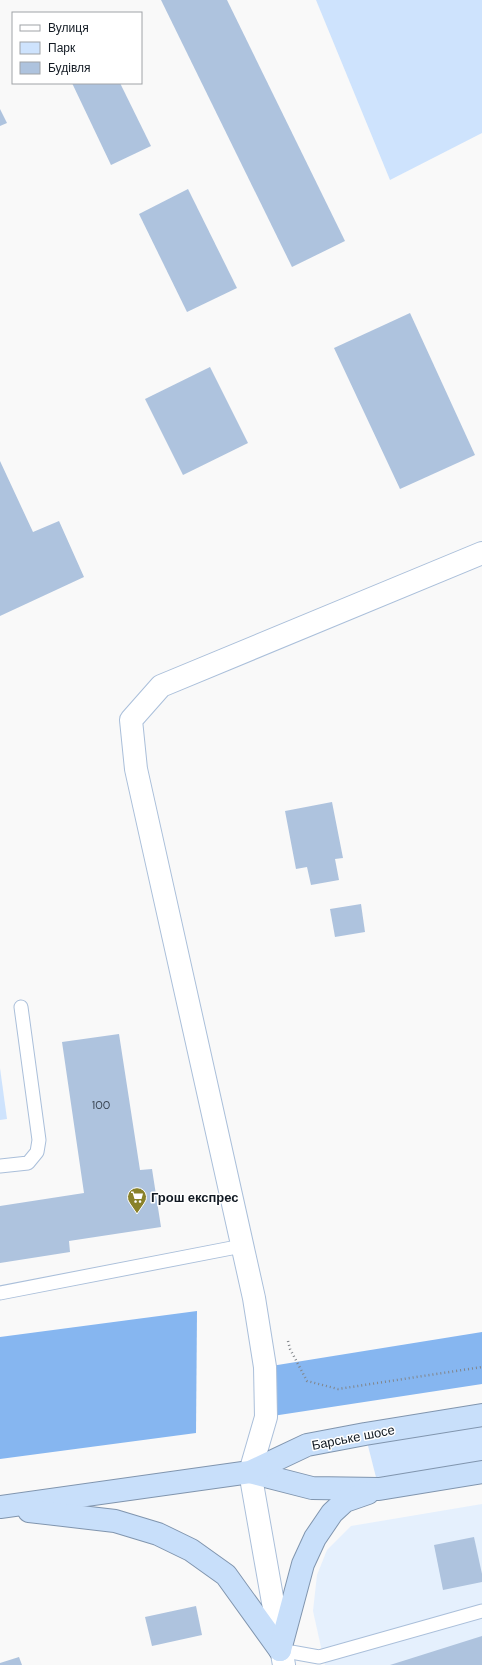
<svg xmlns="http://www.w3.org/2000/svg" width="482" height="1665" font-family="'DM Sans',sans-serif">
	<rect width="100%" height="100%" fill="#f9f9f9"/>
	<!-- built -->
	<path fill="#e5f0fd" d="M482,1504V1665H325L313,1611L317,1575L327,1550L351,1526Z"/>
	<!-- green -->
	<g fill="#cee3fd">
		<path d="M316,0H482V133L390,180Z"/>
		<path d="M0,1068L7,1119L0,1120Z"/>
		<path d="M482,1415V1472L379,1489L365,1434Z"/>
	</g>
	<!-- forest -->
	<g fill="#86b6f0">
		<path d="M197,1311L196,1433L0,1459V1337Z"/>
		<path d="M482,1332V1384L266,1417L265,1367Z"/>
	</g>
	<!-- building -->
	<g fill="#aec3de">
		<path d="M161,0H227L345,241L292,267Z"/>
		<path d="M72,83H120L151,146L111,165Z"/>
		<path d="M0,109L7,123L0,126Z"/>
		<path d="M188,189L237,288L187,312L139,214Z"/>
		<path d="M410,313L475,455L400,489L334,348Z"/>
		<path d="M210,367L248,443L183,475L145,399Z"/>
		<path d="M0,461L33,532L59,521L84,577L0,616Z"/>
		<path d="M332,802L343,858L335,859L339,880L311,885L307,867L296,869L285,811Z"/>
		<path d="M361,904L365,932L335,937L330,909Z"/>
		<path d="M119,1034L140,1170L152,1169L161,1227L69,1241L70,1252L0,1263V1206L84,1193L62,1042Z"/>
		<path d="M474,1537L482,1574V1582L443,1590L434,1545Z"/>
		<path d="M196,1606L202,1635L152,1646L145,1617Z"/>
		<path d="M482,1636V1665H390Z"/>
		<path d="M19,1657L22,1665H0V1663Z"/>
	</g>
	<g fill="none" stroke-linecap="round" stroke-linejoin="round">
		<!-- service casing -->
		<g stroke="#aabfda" stroke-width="15">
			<g id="service">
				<path d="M0,1166L28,1163L37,1152L39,1140L21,1007"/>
				<path d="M0,1293L242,1246"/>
				<path d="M280,1650L319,1657L482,1611"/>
			</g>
		</g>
		<!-- minor casing -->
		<g stroke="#aabfda" stroke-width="24">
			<path id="minor" d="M250,1472L266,1417L265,1367L254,1298L136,769L131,720L161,686L482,553"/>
		</g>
		<!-- secondary casing -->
		<g stroke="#aabfda" stroke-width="24">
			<path id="secondary" d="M250,1472L284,1665"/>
		</g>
		<!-- trunk casing -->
		<g stroke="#8095ae" stroke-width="24">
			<g id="trunk">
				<path d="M250,1472L312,1488L379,1489L482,1472"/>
				<path d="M0,1507L250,1472L307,1445L365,1434L482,1415"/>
				<path d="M29,1511L115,1521L158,1534L191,1550L226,1575L280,1650"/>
				<path d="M280,1650L303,1564L315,1538L332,1513L345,1501L368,1493"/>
			</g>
		</g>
		<!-- path -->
		<path stroke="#81858a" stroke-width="2.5" stroke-dasharray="1 3" stroke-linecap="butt" d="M288,1341L290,1349L307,1381L338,1389L482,1367"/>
		<!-- service -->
		<use href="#service" stroke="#fff" stroke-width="13"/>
		<!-- minor -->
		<use href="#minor" stroke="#fff" stroke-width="22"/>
		<!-- secondary -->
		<use href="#secondary" stroke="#fff" stroke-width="22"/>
		<!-- trunk -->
		<use href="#trunk" stroke="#c8dffa" stroke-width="22"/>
	</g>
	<!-- icons -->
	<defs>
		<g id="supermarket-pin" transform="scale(1)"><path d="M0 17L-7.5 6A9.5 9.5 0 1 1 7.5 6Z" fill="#898129" stroke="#fff"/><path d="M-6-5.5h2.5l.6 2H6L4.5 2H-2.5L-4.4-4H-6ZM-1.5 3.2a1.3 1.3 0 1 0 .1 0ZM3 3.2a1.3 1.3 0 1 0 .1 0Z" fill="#fff"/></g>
	</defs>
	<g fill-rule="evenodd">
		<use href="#supermarket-pin" x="137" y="1197"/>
	</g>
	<g text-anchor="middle" stroke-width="3" stroke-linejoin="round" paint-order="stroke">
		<!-- number labels -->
		<g font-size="11" fill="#394452">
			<text x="101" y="1109">100</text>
		</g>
		<!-- poi labels -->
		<g font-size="13" font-weight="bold" fill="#121a23" stroke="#fff" text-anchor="start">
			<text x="151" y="1202">Грош експрес</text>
		</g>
		<!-- street labels -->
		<g font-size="13" fill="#121a23" stroke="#fff">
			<text transform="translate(353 1437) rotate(-11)" y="5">Барське шосе</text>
		</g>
	</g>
	<!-- legend -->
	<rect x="12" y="12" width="130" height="72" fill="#ffffff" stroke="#a0a3a7"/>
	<rect x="20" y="25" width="20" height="6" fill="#ffffff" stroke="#a0a3a7"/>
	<text x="48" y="32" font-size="12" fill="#121a23">Вулиця</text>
	<rect x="20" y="42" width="20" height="12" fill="#cee3fd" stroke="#a0a3a7"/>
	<text x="48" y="52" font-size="12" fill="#121a23">Парк</text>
	<rect x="20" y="62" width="20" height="12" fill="#aec3de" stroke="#a0a3a7"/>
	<text x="48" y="72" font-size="12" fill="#121a23">Будівля</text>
</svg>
